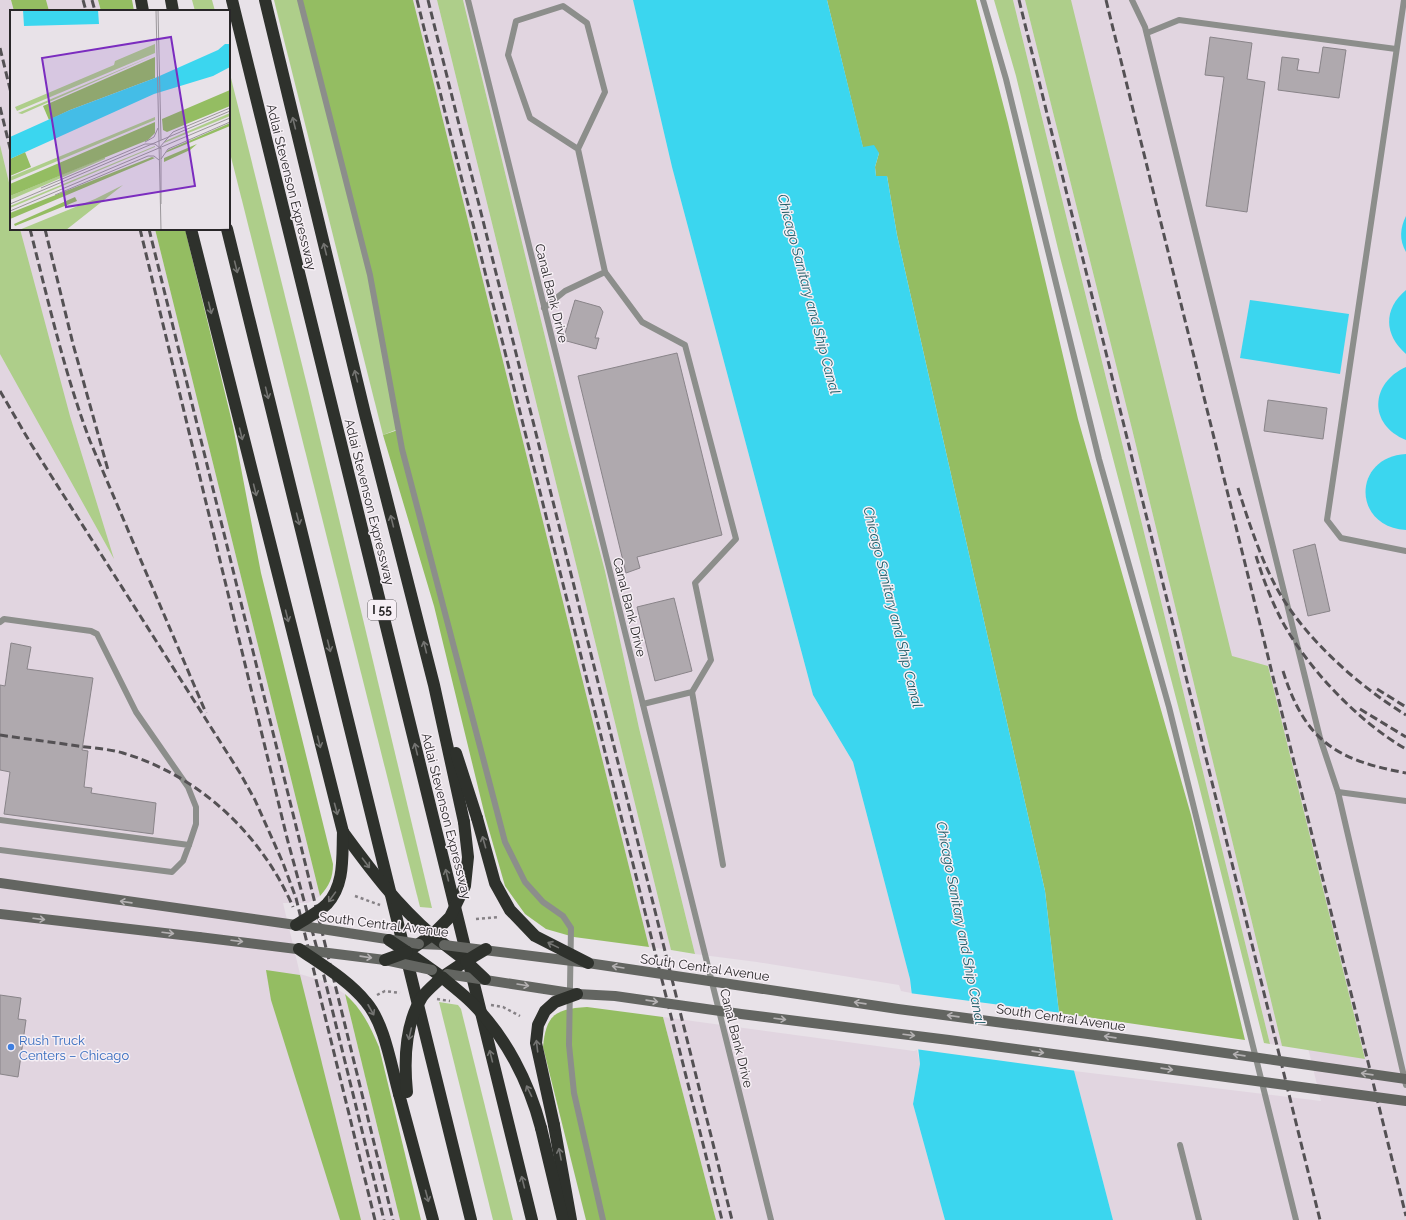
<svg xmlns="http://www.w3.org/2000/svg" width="1406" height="1220" font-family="Raleway,sans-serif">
	<rect width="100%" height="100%" fill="#e8e2e8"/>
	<!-- built -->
	<g fill="#e1d5e0">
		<path d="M0,0H11L14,11H11V229H155L320,896L308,903H283L300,974L323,981L345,994L400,1220H0Z"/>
		<path d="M46,0H98L101,11H49Z"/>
		<path d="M413,0H437L671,950L649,947Z"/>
		<path d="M463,0H633L672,167L813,695L853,762L910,979L911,993L901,991L899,985L757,962L695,954L639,728L605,571L568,431Z"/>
		<path d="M1013,0H1025L1132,429L1282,1046L1270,1044Z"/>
		<path d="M1052,0H1406V1220H1113L1074,1071L1321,1101Z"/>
		<path d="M663,1017L914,1051L917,1050L920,1064L913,1104L945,1220H716Z"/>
	</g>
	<!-- green -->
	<g fill="#aece8a">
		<path d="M192,0H212L215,11H195Z"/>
		<path d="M274,0H300L370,275L398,429L383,435Z"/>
		<path d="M437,0H463L568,431L605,571L639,728L695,954L671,950Z"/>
		<path d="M994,0H1013L1270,1044L1264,1043L1197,778L1060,257L1016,76Z"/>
		<path d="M1025,0H1071L1232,656L1268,666L1365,1059L1282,1046L1132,429Z"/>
		<path d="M229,70L308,389L432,908L420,907L229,149Z"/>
		<path d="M0,145L11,191V229H20L70,416L114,559L0,354Z"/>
		<path d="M439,1002L458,1005L461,1009L513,1220H493Z"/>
	</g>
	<!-- forest -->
	<g fill="#94bd62">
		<path d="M11,0H46L49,11H14Z"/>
		<path d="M98,0H132L134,11H101Z"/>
		<path d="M300,0H413L649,947L574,937L546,929L525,914L505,886L485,816L434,606L383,435L398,430L370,275Z"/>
		<path d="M827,0H976L1008,123L1078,419L1191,815L1245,1040L1059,1013L1045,891L897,235L887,176H876L875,167L879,153L863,148Z"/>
		<path d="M155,229H185L233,426L261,573L333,864C333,878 329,886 320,896Z"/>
		<path d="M266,970L300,975L361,1220H340L271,1000Z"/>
		<path d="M345,994C362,1009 370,1026 379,1047L421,1220H400Z"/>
		<path d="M587,1007L663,1017L716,1220H586L543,1047C546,1014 556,1009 587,1007Z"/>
	</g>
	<!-- water -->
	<g fill="#3bd6ef">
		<path d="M633,0H827L863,147L874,145L879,153L875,167L876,176H887L897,235L1045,891L1059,1013L1113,1220H945L913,1104L920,1064L910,979L853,762L813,695L672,167Z"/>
		<path d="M1406,216V252C1399,240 1400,228 1406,216Z"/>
		<path d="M1406,290V354C1384,335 1383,309 1406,290Z"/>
		<path d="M1250,300L1349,314L1340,374L1240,358Z"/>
		<path d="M1406,367V440C1368,425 1370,383 1406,367Z"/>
		<path d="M1406,454V530C1352,527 1352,457 1406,454Z"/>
	</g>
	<!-- pier -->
	<path fill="#e8e2e8" d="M909,993L1062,1013L1077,1071L915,1049Z"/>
	<!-- building -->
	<g fill="#afa9ae" stroke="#898489">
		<path d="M1210,37L1252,43L1247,79L1265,82L1247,212L1206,206L1224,77L1205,75Z"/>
		<path d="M1323,47L1346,50L1339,98L1278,90L1282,57L1299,59L1297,70L1319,73Z"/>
		<path d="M575,300L600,307L603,312L595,338H599L596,349L563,340Z"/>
		<path d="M677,353L722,535L637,557L640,568L626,573L578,376Z"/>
		<path d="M1268,400L1327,408L1323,439L1264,431Z"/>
		<path d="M1315,544L1330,611L1308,616L1293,550Z"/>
		<path d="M674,598L692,671L655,681L637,607Z"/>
		<path d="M11,643L31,647L27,669L93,678L82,750L88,751L84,787L92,788L91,793L156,803L153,834L4,814L10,772L0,770V685L5,686Z"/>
		<path d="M0,995L21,998L18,1019L26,1020L18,1077L0,1074Z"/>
	</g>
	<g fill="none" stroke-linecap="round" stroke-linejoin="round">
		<!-- path -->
		<g stroke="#858185" stroke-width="2.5" stroke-dasharray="3 3" stroke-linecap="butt">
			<path d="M355,896L380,905"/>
			<path d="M476,919L499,917"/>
			<path d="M377,995L385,991L400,993"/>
			<path d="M437,999L450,1001"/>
			<path d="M491,1005L503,1007L520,1016"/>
		</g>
		<!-- lane -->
		<g stroke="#8c8e8b" stroke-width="6">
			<path d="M300,0L370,275L402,449L505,842L525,882L543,902L563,916L571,928L569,1045L574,1093L603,1220"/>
			<path d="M468,0L771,1220"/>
			<path d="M983,0L1006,79L1099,459L1169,707L1296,1220"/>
			<path d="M1132,0L1145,27L1320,738L1338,792L1406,1085"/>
			<path d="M1404,0L1327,520L1341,538L1406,551"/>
			<path d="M1147,33L1179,20L1396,49"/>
			<path d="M605,272L642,322L685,345L736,539L695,583L711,660L692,692L643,704"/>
			<path d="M544,308L565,291L605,272L578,149L530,118L508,55L516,21L563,6L587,23L605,92L578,149"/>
			<path d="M0,622L4,619L91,631L97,634L136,712L188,787L196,807V824L189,845"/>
			<path d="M692,692L723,865"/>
			<path d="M1338,792L1406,801"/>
			<path d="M0,820L189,845L183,861L172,872L0,850"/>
			<path d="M1180,1145L1199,1220"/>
		</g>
		<!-- secondary -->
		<g stroke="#636561" stroke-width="10">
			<path d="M0,883L296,925"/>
			<path d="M0,914L199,937"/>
			<path d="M419,944L444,945"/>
		</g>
		<!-- highway -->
		<g stroke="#2e312c" stroke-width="12">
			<path d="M141,0L143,11"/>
			<path d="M171,0L173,11"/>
			<path d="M232,0L532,1220"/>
			<path d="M265,0L365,414L434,685L464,822"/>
			<path d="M191,229L343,832"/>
			<path d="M227,229L471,1220"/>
			<path d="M456,753L477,818"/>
			<path d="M432,935L466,961L442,977L407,952Z"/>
			<path d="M399,1094L433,1220"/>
			<path d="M554,1125L571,1220"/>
			<path d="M541,1128L563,1220"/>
		</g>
		<!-- rail -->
		<g stroke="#545154" stroke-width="3" stroke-dasharray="8 4" stroke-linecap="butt">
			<path d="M83,0L86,11"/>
			<path d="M92,0L95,11"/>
			<path d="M417,0L722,1220"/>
			<path d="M428,0L732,1220"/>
			<path d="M1019,0L1320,1220"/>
			<path d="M1106,0L1406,1216"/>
			<path d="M0,48L11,93"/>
			<path d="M0,107L11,152"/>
			<path d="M30,229C48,300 64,372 90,441L206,713"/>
			<path d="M45,229L73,344L108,470"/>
			<path d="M140,229L287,838L319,956L384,1220"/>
			<path d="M149,229L393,1220"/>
			<path d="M0,391L31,444L240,773L255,800L283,863L296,898L375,1220"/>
			<path d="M1238,488C1248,520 1259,554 1275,585C1302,636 1357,685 1406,715"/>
			<path d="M1256,556C1262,575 1269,595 1278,613C1302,663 1358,722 1406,749"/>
			<path d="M1283,671C1305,741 1336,760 1406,773"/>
			<path d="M1377,689L1406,707"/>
			<path d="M1360,709L1406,737"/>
			<path d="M0,735C26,739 52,742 78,746C93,748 109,749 123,753C200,776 262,835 293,907"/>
		</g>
		<!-- secondary-bridge -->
		<g stroke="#636561" stroke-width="10">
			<path d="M296,925L419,944"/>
			<path d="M199,937L385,960L432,970"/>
			<path d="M444,945L588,963L898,1009L1148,1042L1406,1079"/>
			<path d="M447,974L577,994L615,996L741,1014L949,1040L1406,1101"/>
		</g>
		<!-- highway-bridge -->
		<g stroke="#2e312c" stroke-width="12">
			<path d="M477,818L495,883L510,910L535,936L588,963"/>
			<path d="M343,832C370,869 397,905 432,935L450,917L465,886L468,857L464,822"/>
			<path d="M296,925C305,919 319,912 327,904C345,885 342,857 343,832"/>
			<path d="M389,940L407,952"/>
			<path d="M299,949C322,965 348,980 366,1002C385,1024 391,1066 399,1094"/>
			<path d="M385,960L407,952"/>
			<path d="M485,979L466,961L486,949"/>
			<path d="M407,1092C404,1062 405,1024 422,997C427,990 436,983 442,977C452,986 463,994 472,1003C506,1037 529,1082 541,1128"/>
			<path d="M554,1125L536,1043L538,1025L545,1011L555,1002L577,994"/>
		</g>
	</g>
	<!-- one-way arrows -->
	<defs><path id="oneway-shaft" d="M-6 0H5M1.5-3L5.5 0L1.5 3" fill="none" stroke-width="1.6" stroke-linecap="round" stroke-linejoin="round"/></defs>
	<g stroke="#747472">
		<use href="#oneway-shaft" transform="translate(294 123) rotate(-104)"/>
		<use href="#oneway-shaft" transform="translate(325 249) rotate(-104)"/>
		<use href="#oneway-shaft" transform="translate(236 267) rotate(76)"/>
		<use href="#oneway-shaft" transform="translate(210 308) rotate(76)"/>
		<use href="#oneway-shaft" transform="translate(356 376) rotate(-104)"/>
		<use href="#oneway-shaft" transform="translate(267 393) rotate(76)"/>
		<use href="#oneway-shaft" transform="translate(241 434) rotate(76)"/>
		<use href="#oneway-shaft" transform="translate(255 490) rotate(76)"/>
		<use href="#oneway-shaft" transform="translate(298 519) rotate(76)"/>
		<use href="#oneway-shaft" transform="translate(392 521) rotate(-104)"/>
		<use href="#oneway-shaft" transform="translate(287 616) rotate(76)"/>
		<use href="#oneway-shaft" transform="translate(329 646) rotate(76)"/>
		<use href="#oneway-shaft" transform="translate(425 647) rotate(-104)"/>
		<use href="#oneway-shaft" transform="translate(319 742) rotate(76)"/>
		<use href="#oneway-shaft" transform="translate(416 749) rotate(-104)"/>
		<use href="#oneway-shaft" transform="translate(336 809) rotate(75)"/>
		<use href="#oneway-shaft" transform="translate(484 842) rotate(-106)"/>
		<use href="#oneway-shaft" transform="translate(366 863) rotate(53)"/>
		<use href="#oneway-shaft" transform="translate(447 875) rotate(-104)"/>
		<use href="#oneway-shaft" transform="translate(332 897) rotate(126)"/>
		<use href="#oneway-shaft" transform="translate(553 945) rotate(-154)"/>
		<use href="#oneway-shaft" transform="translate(371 1010) rotate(61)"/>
		<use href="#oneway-shaft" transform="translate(410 1034) rotate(103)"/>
		<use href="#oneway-shaft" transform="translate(537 1046) rotate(-97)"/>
		<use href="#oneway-shaft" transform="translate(491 1056) rotate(-104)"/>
		<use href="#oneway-shaft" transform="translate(529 1091) rotate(-116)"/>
		<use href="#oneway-shaft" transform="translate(560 1154) rotate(-101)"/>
		<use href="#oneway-shaft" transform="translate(523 1182) rotate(-104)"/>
		<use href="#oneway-shaft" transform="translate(427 1196) rotate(75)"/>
	</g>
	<g stroke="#b4b1b2">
		<use href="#oneway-shaft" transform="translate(126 902) rotate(-172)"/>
		<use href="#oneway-shaft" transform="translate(39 919) rotate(7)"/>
		<use href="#oneway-shaft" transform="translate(168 933) rotate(7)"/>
		<use href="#oneway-shaft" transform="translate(237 941) rotate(7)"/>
		<use href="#oneway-shaft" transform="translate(366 957) rotate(8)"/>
		<use href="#oneway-shaft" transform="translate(618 967) rotate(-171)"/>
		<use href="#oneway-shaft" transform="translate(523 985) rotate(9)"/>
		<use href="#oneway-shaft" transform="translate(652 1001) rotate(8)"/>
		<use href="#oneway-shaft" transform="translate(860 1003) rotate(-172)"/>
		<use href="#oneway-shaft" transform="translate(953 1016) rotate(-172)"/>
		<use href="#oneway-shaft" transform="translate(780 1019) rotate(7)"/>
		<use href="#oneway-shaft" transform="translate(909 1035) rotate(7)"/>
		<use href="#oneway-shaft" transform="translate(1110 1037) rotate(-172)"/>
		<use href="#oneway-shaft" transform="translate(1038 1052) rotate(8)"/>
		<use href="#oneway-shaft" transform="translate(1239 1055) rotate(-172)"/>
		<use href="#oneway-shaft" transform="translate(1167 1069) rotate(8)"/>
		<use href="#oneway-shaft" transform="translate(1367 1074) rotate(-172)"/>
	</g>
	<!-- markers -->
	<circle fill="#3f7fe0" stroke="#f6eff5" stroke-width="1.5" cx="11" cy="1047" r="4"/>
	<g text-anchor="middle" stroke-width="3" stroke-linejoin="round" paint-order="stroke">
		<!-- shield labels -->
		<rect fill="#f6eff5" stroke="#666266" stroke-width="1" x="368" y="600" width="28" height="20" rx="3"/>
		<g font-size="12" font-weight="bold" fill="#282628">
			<text x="382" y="614">I 55</text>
		</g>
		<!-- street labels -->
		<g font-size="13" fill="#282628" stroke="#f6eff5">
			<text transform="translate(292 187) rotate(76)" y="5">Adlai Stevenson Expressway</text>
			<text transform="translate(552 293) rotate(76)" y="5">Canal Bank Drive</text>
			<text transform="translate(370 502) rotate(76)" y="5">Adlai Stevenson Expressway</text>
			<text transform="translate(630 607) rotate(76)" y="5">Canal Bank Drive</text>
			<text transform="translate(447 816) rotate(76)" y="5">Adlai Stevenson Expressway</text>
			<text transform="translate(384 924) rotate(7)" y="5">South Central Avenue</text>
			<text transform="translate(705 967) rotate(8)" y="5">South Central Avenue</text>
			<text transform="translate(1061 1017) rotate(8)" y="5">South Central Avenue</text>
			<text transform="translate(737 1038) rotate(76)" y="5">Canal Bank Drive</text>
		</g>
		<!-- shop labels -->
		<g font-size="13" fill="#366cbe" stroke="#f6eff5" text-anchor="start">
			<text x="19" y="1045">Rush Truck<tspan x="19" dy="15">Centers – Chicago</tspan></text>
		</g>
		<!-- water labels -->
		<g font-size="14" font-style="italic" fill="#215d68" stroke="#f6eff5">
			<text transform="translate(809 294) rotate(75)" y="5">Chicago Sanitary and Ship Canal</text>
			<text transform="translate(893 607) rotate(76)" y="5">Chicago Sanitary and Ship Canal</text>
			<text transform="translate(961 923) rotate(79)" y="5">Chicago Sanitary and Ship Canal</text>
		</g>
	</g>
	<!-- overview -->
	<g transform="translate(10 10)">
		<rect width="220" height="220" fill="#e8e2e8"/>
		<path d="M145,34V43L7,101L5,97L104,55L105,51ZM145,45L12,104L8,103ZM220,103V106L154,133L155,131ZM145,107V110L0,171V167ZM145,136V137L0,198V196ZM95,147V149L0,190V186ZM113,175L56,220H9L85,189Z" fill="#aece8a"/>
		<path d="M145,47V68L60,100L39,110L33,96ZM220,80V96L157,122L153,120L152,109ZM145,112V123L138,130L0,186V174ZM220,113V116L155,143L158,140ZM187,134L180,140L154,152V148ZM15,142L21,157L0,166V149ZM142,147L145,148L0,209V203ZM65,187L67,191L5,216L4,214Z" fill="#94bd62"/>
		<path d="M13,0H88L89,14L14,16ZM215,34H220V57L203,66L144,84L0,149V127L60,100L145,68L208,40Z" fill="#3bd6ef"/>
		<path fill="none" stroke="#9b979b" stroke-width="1" d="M146,0L151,220M148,0L151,130M135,132L144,127L148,118M149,138L163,122L220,98M151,138V194M151,149L158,139L220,112M31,178L135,134H145L151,139M45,185L138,146H144L149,150M0,194L220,101M0,201L220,108M200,220L220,219"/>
		<path fill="#7b2cbf" fill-opacity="0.15" stroke="#7b2cbf" stroke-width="2" d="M161,27L185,176L56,197L32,48Z"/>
		<rect width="220" height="220" fill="none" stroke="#282628" stroke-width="2"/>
	</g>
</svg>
